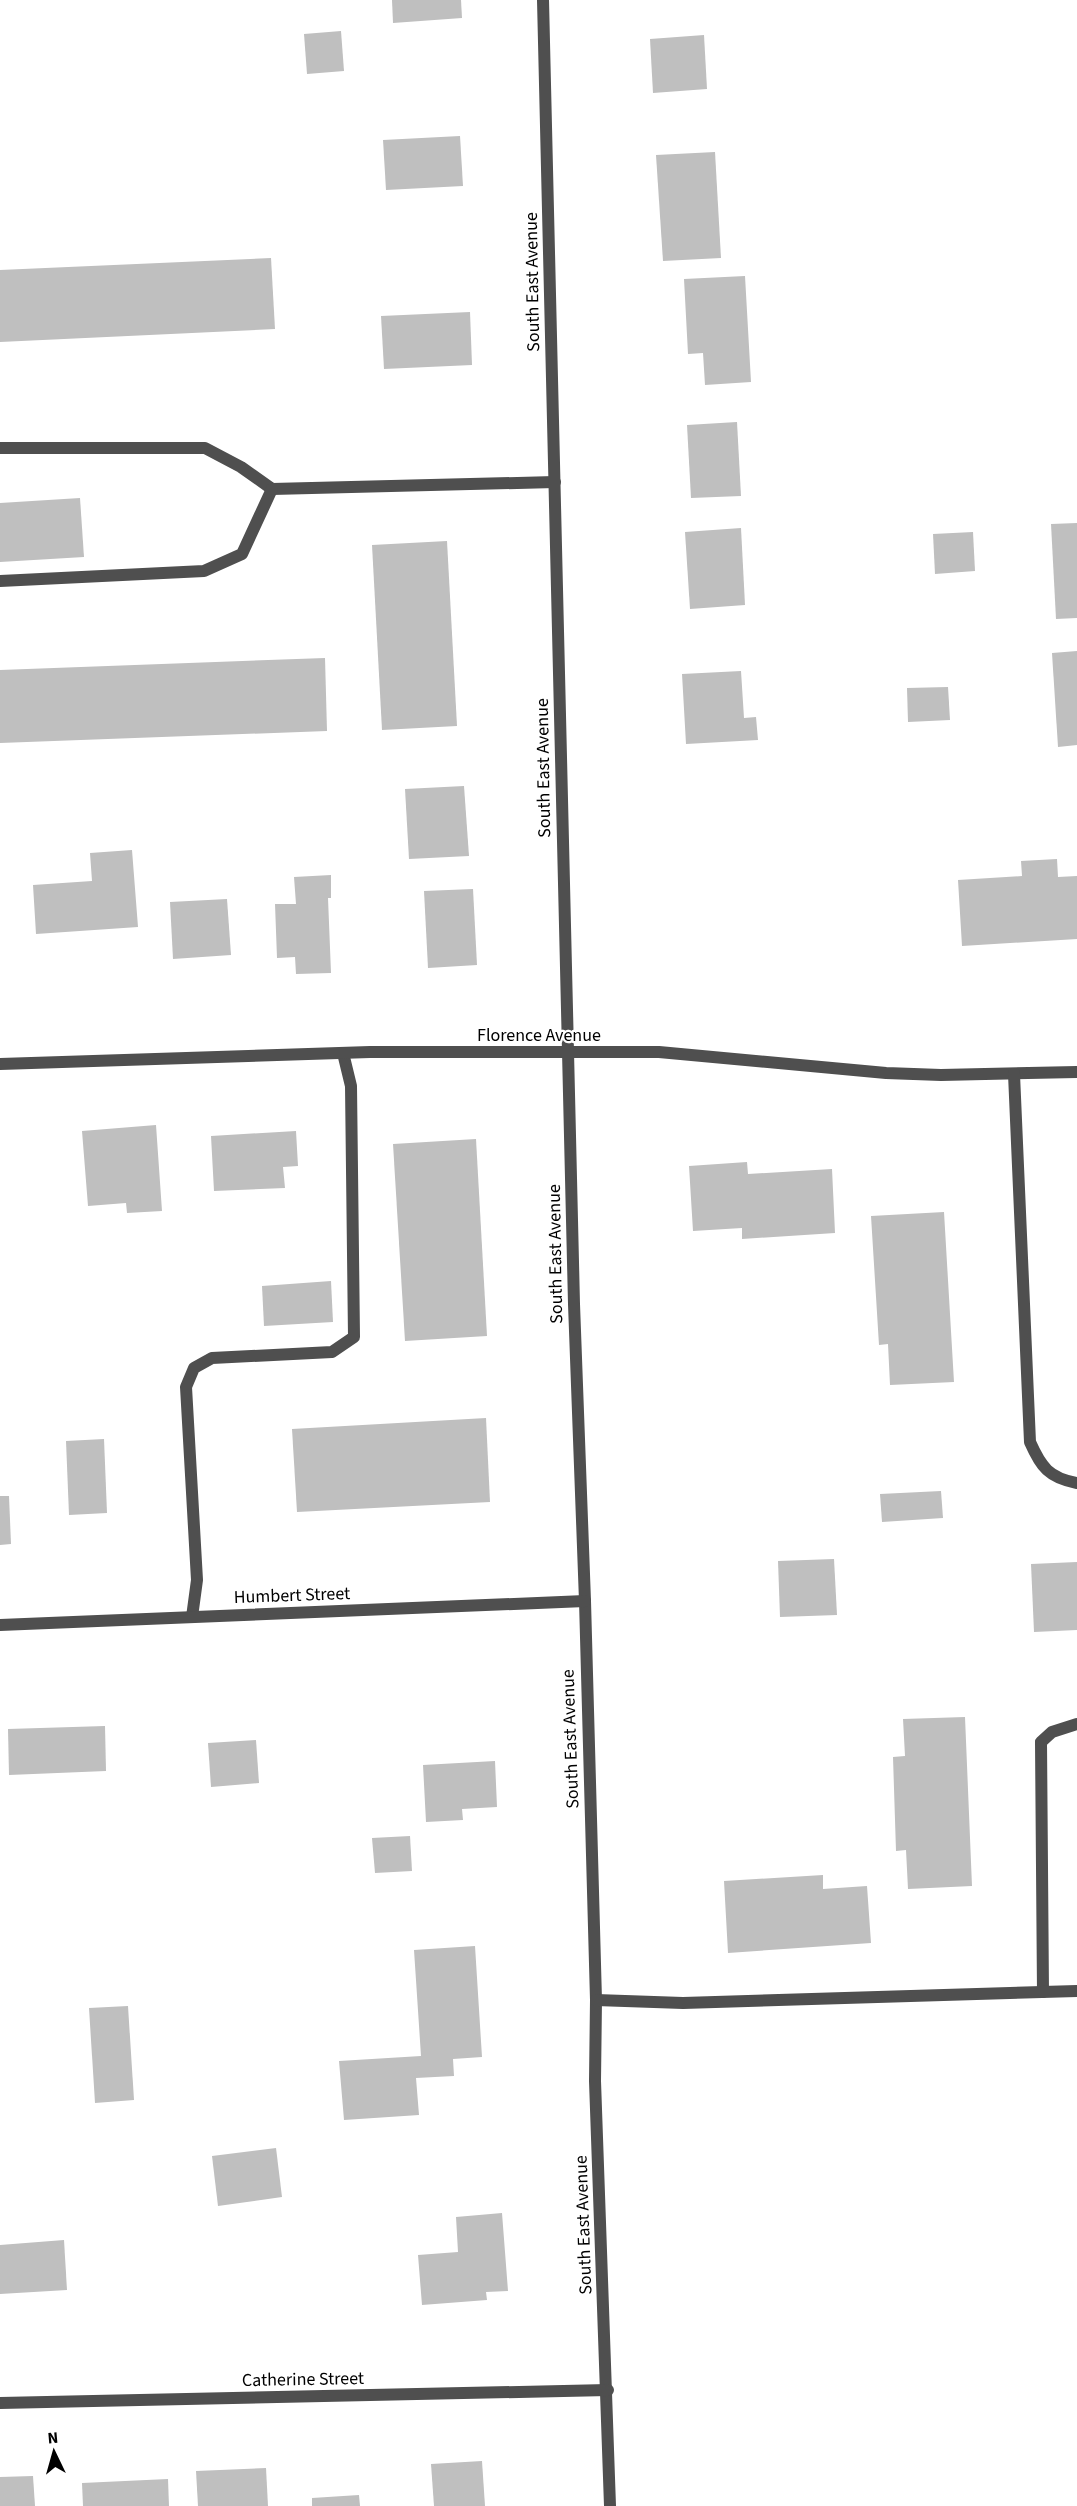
<svg xmlns="http://www.w3.org/2000/svg" width="1077" height="2506" font-family="'Source Sans 3',sans-serif">
	<rect width="100%" height="100%" fill="#fff"/>
	<!-- building -->
	<g fill="#bfbfbf">
		<path d="M392,0H461L462,18L393,23Z"/>
		<path d="M341,31L344,71L307,74L304,34Z"/>
		<path d="M704,35L707,89L653,93L650,39Z"/>
		<path d="M460,136L463,186L386,190L383,140Z"/>
		<path d="M715,152L721,258L663,261L656,155Z"/>
		<path d="M271,258L275,329L0,342V270Z"/>
		<path d="M745,276L751,382L705,385L703,353L688,354L684,279Z"/>
		<path d="M470,312L472,365L384,369L381,316Z"/>
		<path d="M737,422L741,496L691,498L687,425Z"/>
		<path d="M80,498L84,557L0,562V503Z"/>
		<path d="M1077,523V618L1056,619L1051,524Z"/>
		<path d="M741,528L745,605L690,609L685,532Z"/>
		<path d="M973,532L975,571L935,574L933,534Z"/>
		<path d="M447,541L457,726L382,730L372,545Z"/>
		<path d="M1077,651V745L1058,747L1052,653Z"/>
		<path d="M325,658L327,731L0,743V670Z"/>
		<path d="M741,671L744,718L756,717L758,740L686,744L682,674Z"/>
		<path d="M948,687L950,720L908,722L907,688Z"/>
		<path d="M464,786L469,856L409,859L405,789Z"/>
		<path d="M132,850L138,927L36,934L33,885L92,881L90,853Z"/>
		<path d="M1057,859L1058,877L1077,876V939L962,946L958,880L1022,876L1021,861Z"/>
		<path d="M331,875V898H328L331,973L296,974L295,957L277,958L275,904H296L294,877Z"/>
		<path d="M473,889L477,965L428,968L424,891Z"/>
		<path d="M227,899L231,955L173,959L170,902Z"/>
		<path d="M156,1125L162,1211L127,1213L126,1203L88,1206L82,1131Z"/>
		<path d="M296,1131L298,1166L283,1167L285,1188L214,1191L211,1136Z"/>
		<path d="M476,1139L487,1336L405,1341L393,1144Z"/>
		<path d="M747,1162L748,1174L832,1169L835,1233L742,1239V1228L693,1231L689,1166Z"/>
		<path d="M944,1212L954,1382L890,1385L888,1344L879,1345L871,1216Z"/>
		<path d="M331,1281L333,1322L264,1326L262,1286Z"/>
		<path d="M486,1418L490,1502L297,1512L292,1429Z"/>
		<path d="M104,1439L107,1513L69,1515L66,1441Z"/>
		<path d="M941,1491L943,1518L882,1522L880,1494Z"/>
		<path d="M0,1496H9L11,1544L0,1545Z"/>
		<path d="M834,1559L837,1615L780,1617L778,1561Z"/>
		<path d="M1077,1562V1630L1034,1632L1031,1564Z"/>
		<path d="M965,1717L972,1886L908,1889L906,1850L896,1851L893,1757L905,1756L903,1719Z"/>
		<path d="M105,1726L106,1771L9,1775L8,1729Z"/>
		<path d="M256,1740L259,1783L211,1787L208,1743Z"/>
		<path d="M495,1761L497,1807L462,1809L463,1820L426,1822L423,1765Z"/>
		<path d="M410,1836L412,1871L375,1873L372,1838Z"/>
		<path d="M823,1875V1889L867,1886L871,1943L728,1953L724,1881Z"/>
		<path d="M475,1946L482,2057L453,2059L454,2076L416,2078L419,2115L344,2120L339,2061L421,2056L414,1950Z"/>
		<path d="M128,2006L134,2100L95,2103L89,2008Z"/>
		<path d="M276,2148L282,2197L218,2206L212,2156Z"/>
		<path d="M502,2213L508,2291L486,2292L487,2300L422,2305L418,2255L458,2252L456,2217Z"/>
		<path d="M64,2240L67,2290L0,2294V2245Z"/>
		<path d="M482,2461L485,2506H434L431,2464Z"/>
		<path d="M266,2468L268,2506H198L196,2471Z"/>
		<path d="M33,2476L35,2506H0V2477Z"/>
		<path d="M168,2479L169,2506H83L82,2483Z"/>
		<path d="M359,2495L360,2506H312V2498Z"/>
	</g>
	<g fill="none" stroke-linecap="round" stroke-linejoin="round">
		<!-- lane -->
		<g stroke="#4f4f4f" stroke-width="12">
			<path d="M0,448H205L241,467L272,489L555,482"/>
			<path d="M0,581L204,571L242,554L272,489"/>
			<path d="M192,1617L197,1580L186,1387L194,1368L212,1358L332,1352L354,1337L351,1086L343,1053"/>
		</g>
		<!-- street -->
		<g stroke="#4f4f4f" stroke-width="12">
			<path d="M543,0L574,1304L585,1601L596,2000L595,2081L610,2506"/>
			<path d="M0,1064L370,1052H659L886,1073L941,1075L1077,1072"/>
			<path d="M1014,1074L1030,1442C1041,1467 1049,1478 1077,1483"/>
			<path d="M0,1625L585,1601"/>
			<path d="M1043,1992L1041,1742L1052,1732L1077,1724"/>
			<path d="M596,2000L683,2003L1077,1991"/>
			<path d="M0,2403L608,2390"/>
		</g>
	</g>
	<g text-anchor="middle" stroke-width="4.5" stroke-linejoin="round" paint-order="stroke">
		<!-- street labels -->
		<g font-size="18" fill="#000" stroke="#fff">
			<text transform="translate(532 282) rotate(-91)" y="6">South East Avenue</text>
			<text transform="translate(543 768) rotate(-91)" y="6">South East Avenue</text>
			<text x="539" y="1041">Florence Avenue</text>
			<text transform="translate(555 1254) rotate(-91)" y="6">South East Avenue</text>
			<text transform="translate(292 1595) rotate(-2)" y="6">Humbert Street</text>
			<text transform="translate(570 1739) rotate(-92)" y="6">South East Avenue</text>
			<text transform="translate(583 2225) rotate(-92)" y="6">South East Avenue</text>
			<text transform="translate(303 2379) rotate(-1)" y="6">Catherine Street</text>
		</g>
	</g>
	<!-- north arrow -->
	<g transform="translate(54 2452) rotate(355)" stroke="#ffffff" stroke-width="4.5" paint-order="stroke">
	<path d="M0-4.5L10 22L0 15L-10 22Z" fill="#000000"/>
	<text y="-9" font-size="16" font-weight="bold" text-anchor="middle" fill="#000000">N</text>
	</g>
</svg>
